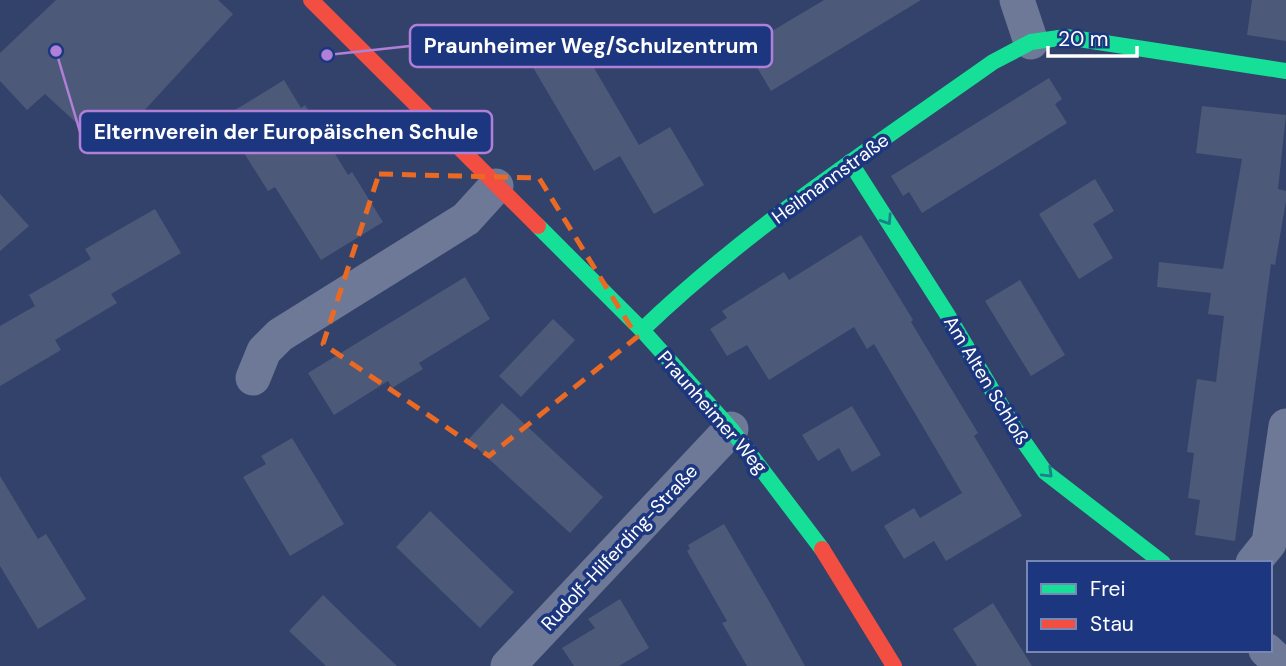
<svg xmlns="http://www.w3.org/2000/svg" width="1286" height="666" font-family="'DM Sans',sans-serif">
	<rect width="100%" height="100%" fill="#33426a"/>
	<!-- building -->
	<g fill="#4d5979">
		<path d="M56,0H218L233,14L107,151L45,94L27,110L0,81V53Z"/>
		<path d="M824,0H921L771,91L745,47Z"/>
		<path d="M1252,0H1286V41L1247,35Z"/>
		<path d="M576,37L639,145L670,127L704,185L654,214L620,156L594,171L531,64Z"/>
		<path d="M1049,78L1062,99L1055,104L1067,123L922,213L909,192L903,196L891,176Z"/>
		<path d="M284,80L301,108L305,105L348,175L352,172L383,222L321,260L275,187L268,191L222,118Z"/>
		<path d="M1202,106L1286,115L1278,189L1286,191V201L1275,265L1271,264L1235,541L1195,535L1200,500L1188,498L1194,453L1187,452L1197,379L1216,382L1224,316L1208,314L1211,293L1157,287L1159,262L1223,269L1242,159L1196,153Z"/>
		<path d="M1095,179L1114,211L1093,224L1113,258L1079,279L1039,214Z"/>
		<path d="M0,194L29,226L0,251Z"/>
		<path d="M155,209L181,253L111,294L117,303L55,340L61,350L0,386V326L35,306L29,295L91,259L85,249Z"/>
		<path d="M861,235L913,320L911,322L978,433L974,436L1022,516L946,561L934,541L904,559L884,526L914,508L920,518L962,493L874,344L867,349L854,327L769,380L747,345L727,356L710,329L727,318L722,311L784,272L789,280Z"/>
		<path d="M465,277L490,319L419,363L423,369L392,388L388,381L334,415L308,373Z"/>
		<path d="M1020,280L1065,355L1031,376L985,301Z"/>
		<path d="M553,319L575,340L521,397L499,376Z"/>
		<path d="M502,403L603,497L570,533L468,440Z"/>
		<path d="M852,406L881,455L852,472L839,448L818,461L802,435Z"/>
		<path d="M292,438L344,524L290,556L243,477L266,464L261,456Z"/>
		<path d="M0,476L38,539L46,534L86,599L38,629L0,566Z"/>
		<path d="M430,511L514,592L480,628L396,547Z"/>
		<path d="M724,524L770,603L805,666H747L722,623L727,621L687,551L690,549L688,545Z"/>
		<path d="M323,595L363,634L397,666H326L289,631Z"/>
		<path d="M620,599L649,648L619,666H574L562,648L595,628L588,619Z"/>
		<path d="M993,603L1032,666H977L953,629Z"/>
	</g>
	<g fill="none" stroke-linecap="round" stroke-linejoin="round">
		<!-- street -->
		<g stroke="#6e7998" stroke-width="35">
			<path d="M1017,0L1031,42"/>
			<path d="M253,378L264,351L280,335L466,219L496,186"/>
			<path d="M1253,563L1269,543L1286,426"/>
			<path d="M1266,650L1283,666"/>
			<path d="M508,666L731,429"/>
		</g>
		<!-- fast -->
		<g stroke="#16e098" stroke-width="16">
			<path d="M850,162L947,314L1015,429L1045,472L1163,563"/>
			<path d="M538,226L642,330L731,429L822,549"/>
			<path d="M642,330C748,228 873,147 993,62L1031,42L1066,37L1286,71"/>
		</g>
		<!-- jam -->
		<g stroke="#f24e42" stroke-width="16">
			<path d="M311,0L538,226"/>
			<path d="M822,549L894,666"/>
		</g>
	</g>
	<!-- one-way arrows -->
	<defs><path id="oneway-chevron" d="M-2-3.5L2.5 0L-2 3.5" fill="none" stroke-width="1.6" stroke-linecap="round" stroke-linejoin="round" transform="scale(1.75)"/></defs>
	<g stroke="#19838b">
		<use href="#oneway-chevron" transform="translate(887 220) rotate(57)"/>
		<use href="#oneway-chevron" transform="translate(1048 473) rotate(44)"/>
	</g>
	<!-- marked area -->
	<path fill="none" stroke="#ea6a24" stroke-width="5" stroke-dasharray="14 9" stroke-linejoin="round" d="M379,174L539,178L637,337L489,456L323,344Z"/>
	<g text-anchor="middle" stroke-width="7" stroke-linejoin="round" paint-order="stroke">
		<!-- street labels -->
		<g font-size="19" fill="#fff" stroke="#1c3780">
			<text transform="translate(830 178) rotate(-36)" y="7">Heilmannstraße</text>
			<text transform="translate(987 380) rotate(59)" y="7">Am Alten Schloß</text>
			<text transform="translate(713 412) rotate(49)" y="7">Praunheimer Weg</text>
			<text transform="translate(619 547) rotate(-47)" y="7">Rudolf-Hilferding-Straße</text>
		</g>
	</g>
	<!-- callouts -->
	<path fill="none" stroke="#b080d9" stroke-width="2.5" d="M327 55L410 46M56 51L80 132"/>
	<g fill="#b080d9" stroke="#1c3780" stroke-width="2.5">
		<circle cx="327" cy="55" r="7"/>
		<circle cx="56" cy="51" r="7"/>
	</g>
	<g fill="#1c3780" stroke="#b080d9" stroke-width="2.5">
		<rect x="410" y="25" width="362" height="42" rx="7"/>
		<rect x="80" y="111" width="412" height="42" rx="7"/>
	</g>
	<g font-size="21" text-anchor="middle" font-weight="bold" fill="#fff">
		<text x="591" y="53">Praunheimer Weg/Schulzentrum</text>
		<text x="286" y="139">Elternverein der Europäischen Schule</text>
	</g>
	<!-- legend -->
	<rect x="1027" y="561" width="245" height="91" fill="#1c3780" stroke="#7787b3" stroke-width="2"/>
	<rect x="1041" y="584" width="35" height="10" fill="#16e098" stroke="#7787b3" stroke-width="2"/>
	<text x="1090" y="596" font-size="21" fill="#ffffff">Frei</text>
	<rect x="1041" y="619" width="35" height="10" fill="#f24e42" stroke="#7787b3" stroke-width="2"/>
	<text x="1090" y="631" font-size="21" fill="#ffffff">Stau</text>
	<!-- scale -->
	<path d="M1048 46v10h89v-10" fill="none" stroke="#ffffff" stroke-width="3.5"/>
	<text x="1058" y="46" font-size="21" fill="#ffffff" stroke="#1c3780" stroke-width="5" paint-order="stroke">20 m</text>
</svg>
